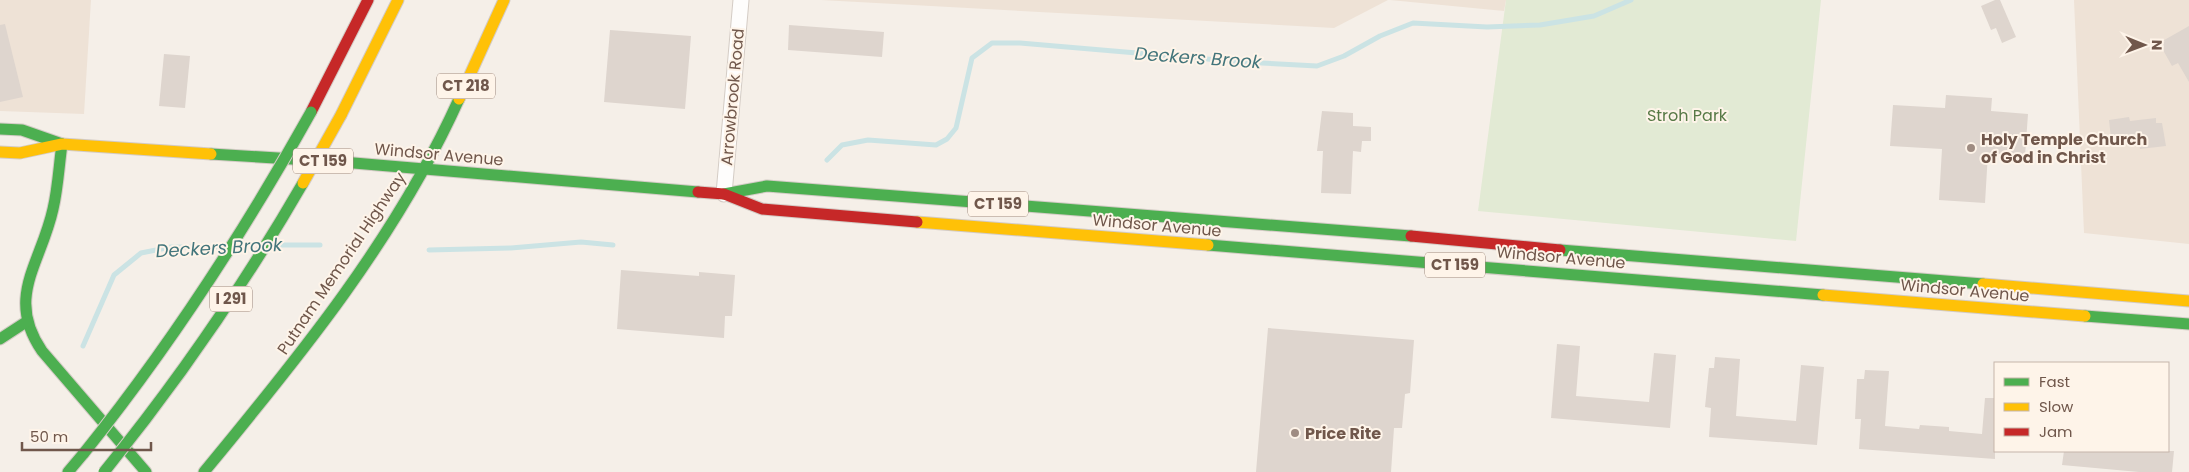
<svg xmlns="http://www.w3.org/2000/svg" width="2189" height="472" font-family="Poppins,sans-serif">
	<rect width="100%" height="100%" fill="#f5efe8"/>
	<!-- residential -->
	<g fill="#eee2d6">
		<path d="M0,0H91L84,114L0,111Z"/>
		<path d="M821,0H1388L1334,28Z"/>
		<path d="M1390,0H1506L1504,11Z"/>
		<path d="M2074,0H2189V244L2084,233Z"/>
	</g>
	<!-- green -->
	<path fill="#e2ead4" d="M1506,0H1821L1796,241L1478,211Z"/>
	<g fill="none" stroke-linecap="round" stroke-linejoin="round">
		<!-- stream -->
		<g stroke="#cbe3e4" stroke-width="5">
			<path d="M827,160L842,145L868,140L936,145L947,139L956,128L972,58L992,43H1020L1242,62L1317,66L1344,56L1380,36L1413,23L1487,27L1540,25L1594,16L1631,0"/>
			<path d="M275,245H320"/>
			<path d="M429,250L511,248L581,242L613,245"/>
			<path d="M83,346L114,275L141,253L171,247H222"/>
		</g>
	</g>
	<!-- building -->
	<g fill="#ded5ce">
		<path d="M1995,0H2000L2016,37L2002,43L1996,28L1991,30L1981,6Z"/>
		<path d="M5,24L23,97L0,102V25Z"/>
		<path d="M789,25L884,32L882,57L788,50Z"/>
		<path d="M2189,26V82L2178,63L2172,66L2159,43Z"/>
		<path d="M610,30L691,36L685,109L604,102Z"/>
		<path d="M164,54L190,56L185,108L159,106Z"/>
		<path d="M1946,95L1992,98L1991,111L2028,114L2025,156L1988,153L1985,203L1939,200L1942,149L1890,146L1893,105L1945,108Z"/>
		<path d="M1322,111L1353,113V126L1371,127V141H1362L1361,152L1353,151L1351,194L1321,193L1323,151H1317Z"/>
		<path d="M2129,117L2130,121L2156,118V123H2162L2166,146L2140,149L2138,134L2111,138L2109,120Z"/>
		<path d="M621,270L699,276V272L735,275L732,316H725L724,338L617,329Z"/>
		<path d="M1268,328L1414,340L1410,393L1405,394L1402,428H1394L1391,472H1256Z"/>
		<path d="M1557,344L1580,346L1576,396L1649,402L1654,353L1676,355L1670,428L1551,418Z"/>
		<path d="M1715,357L1740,359L1736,416L1796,421L1801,365L1824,367L1817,445L1709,437L1711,408L1705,407L1709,368H1714Z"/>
		<path d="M1865,370L1889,371L1885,426L1919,429L1920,425L1949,427V431L1982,434L1985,398H1995V459L1859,449L1861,419H1855L1857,379H1864Z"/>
		<path d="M2064,451H2174L2172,472H2139L2062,465Z"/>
	</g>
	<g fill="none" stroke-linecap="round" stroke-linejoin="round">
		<!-- street casing -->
		<g stroke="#d4ccc5" stroke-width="17">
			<path id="street" d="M724,194L741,0"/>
		</g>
		<!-- fast casing -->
		<g stroke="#d3cbc5" stroke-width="13">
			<g id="fast">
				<path d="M0,129L22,130L62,144"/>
				<path d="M62,144C59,165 58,188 53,209C41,264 5,297 42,351L146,472"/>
				<path d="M211,154L342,162L698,192"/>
				<path d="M724,194L767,186L1411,236"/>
				<path d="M1208,245L1823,295"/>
				<path d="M1560,250L1983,284"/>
				<path d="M2085,316L2189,324"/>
				<path d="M0,339L26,322"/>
				<path d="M68,472L84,453"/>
				<path d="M204,472C300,356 397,237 459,99"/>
			</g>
		</g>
		<!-- slow casing -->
		<g stroke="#d3cbc5" stroke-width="13">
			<g id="slow">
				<path d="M459,99L504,0"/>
				<path d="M341,115L398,0"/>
				<path d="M0,152L20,153L62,144L211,154"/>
				<path d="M917,222L1208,245"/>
				<path d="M1983,284L2189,301"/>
				<path d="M1823,295L2085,316"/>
			</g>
		</g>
		<!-- jam casing -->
		<g stroke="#d3cbc5" stroke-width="13">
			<g id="jam">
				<path d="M311,112L368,0"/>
				<path d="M698,192L724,194L762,209L917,222"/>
				<path d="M1411,236L1560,250"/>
			</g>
		</g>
		<!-- street -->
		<use href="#street" stroke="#fefdfc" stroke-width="15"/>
		<!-- fast -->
		<use href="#fast" stroke="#4caf50" stroke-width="11"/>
		<!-- slow -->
		<use href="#slow" stroke="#ffc107" stroke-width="11"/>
		<!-- jam -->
		<use href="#jam" stroke="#c62828" stroke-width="11"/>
		<!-- fast-bridge casing -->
		<g stroke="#d3cbc5" stroke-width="13" stroke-linecap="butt">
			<g id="fast-bridge">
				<path d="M84,453C170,346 244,232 311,112"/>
				<path d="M104,472C178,381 244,285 303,183"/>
			</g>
		</g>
		<!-- slow-bridge casing -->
		<g stroke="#d3cbc5" stroke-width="13" stroke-linecap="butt">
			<path id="slow-bridge" d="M303,183L341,115"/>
		</g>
		<!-- fast-bridge -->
		<use href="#fast-bridge" stroke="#4caf50" stroke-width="11"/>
		<!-- slow-bridge -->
		<use href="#slow-bridge" stroke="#ffc107" stroke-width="11"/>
	</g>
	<!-- markers -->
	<g fill="#9f8c82" stroke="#fef4e9" stroke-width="2">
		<circle cx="1971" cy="148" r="5"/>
		<circle cx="1295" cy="433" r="5"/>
	</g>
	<g text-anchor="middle" stroke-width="4" stroke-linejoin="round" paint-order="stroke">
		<!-- shield labels -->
		<g fill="#fef4e9" stroke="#9b867a" stroke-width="1">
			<rect x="437" y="73.5" width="58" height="25" rx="4"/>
			<rect x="293" y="148.5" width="60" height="25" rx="4"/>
			<rect x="968" y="191.5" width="60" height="25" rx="4"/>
			<rect x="1425" y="252.5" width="60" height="25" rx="4"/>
			<rect x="210" y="286.5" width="42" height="25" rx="4"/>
		</g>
		<g font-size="15" font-weight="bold" fill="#70574b">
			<text x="466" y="91">CT 218</text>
			<text x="323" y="166">CT 159</text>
			<text x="998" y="209">CT 159</text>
			<text x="1455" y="270">CT 159</text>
			<text x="231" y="304">I 291</text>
		</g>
		<!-- street labels -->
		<g font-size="16" fill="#70574b" stroke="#fef4e9">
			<text transform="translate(732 97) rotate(-85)" y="6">Arrowbrook Road</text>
			<text transform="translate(439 154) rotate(5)" y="6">Windsor Avenue</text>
			<text transform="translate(1157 225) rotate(5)" y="6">Windsor Avenue</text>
			<text transform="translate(1561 257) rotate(5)" y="6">Windsor Avenue</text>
			<text transform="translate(341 263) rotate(-56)" y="6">Putnam Memorial Highway</text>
			<text transform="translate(1965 290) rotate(5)" y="6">Windsor Avenue</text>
		</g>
		<!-- park labels -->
		<g font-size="16" fill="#587a47" stroke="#fef4e9">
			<text x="1687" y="121">Stroh Park</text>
		</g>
		<!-- poi labels -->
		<g font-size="16" font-weight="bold" fill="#70574b" stroke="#fef4e9" text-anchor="start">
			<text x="1981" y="145">Holy Temple Church<tspan x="1981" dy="18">of God in Christ</tspan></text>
			<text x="1305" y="439">Price Rite</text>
		</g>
		<!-- water labels -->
		<g font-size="18" font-style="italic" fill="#43757b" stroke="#fef4e9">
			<text transform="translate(1198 58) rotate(4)" y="6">Deckers Brook</text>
			<text transform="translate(219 248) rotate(-3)" y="6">Deckers Brook</text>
		</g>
	</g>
	<!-- legend -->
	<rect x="1994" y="362" width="175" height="90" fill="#fef4e9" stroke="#c5b5aa"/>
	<rect x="2004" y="378" width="25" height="8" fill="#4caf50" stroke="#c5b5aa"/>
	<text x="2039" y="387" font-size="15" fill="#70574b">Fast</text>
	<rect x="2004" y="403" width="25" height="8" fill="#ffc107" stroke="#c5b5aa"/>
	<text x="2039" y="412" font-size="15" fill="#70574b">Slow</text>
	<rect x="2004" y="428" width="25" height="8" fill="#c62828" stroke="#c5b5aa"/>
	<text x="2039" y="437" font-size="15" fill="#70574b">Jam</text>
	<!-- north arrow -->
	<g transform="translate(2144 45) rotate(91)" stroke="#fef4e9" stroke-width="4" paint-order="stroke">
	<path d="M0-4L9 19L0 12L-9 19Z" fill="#70574b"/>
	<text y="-8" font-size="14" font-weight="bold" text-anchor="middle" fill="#70574b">N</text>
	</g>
	<!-- scale -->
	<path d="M22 442v8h129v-8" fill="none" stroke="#70574b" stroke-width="2.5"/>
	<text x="30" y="442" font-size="15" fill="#70574b" stroke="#fef4e9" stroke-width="4" paint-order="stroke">50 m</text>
</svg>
